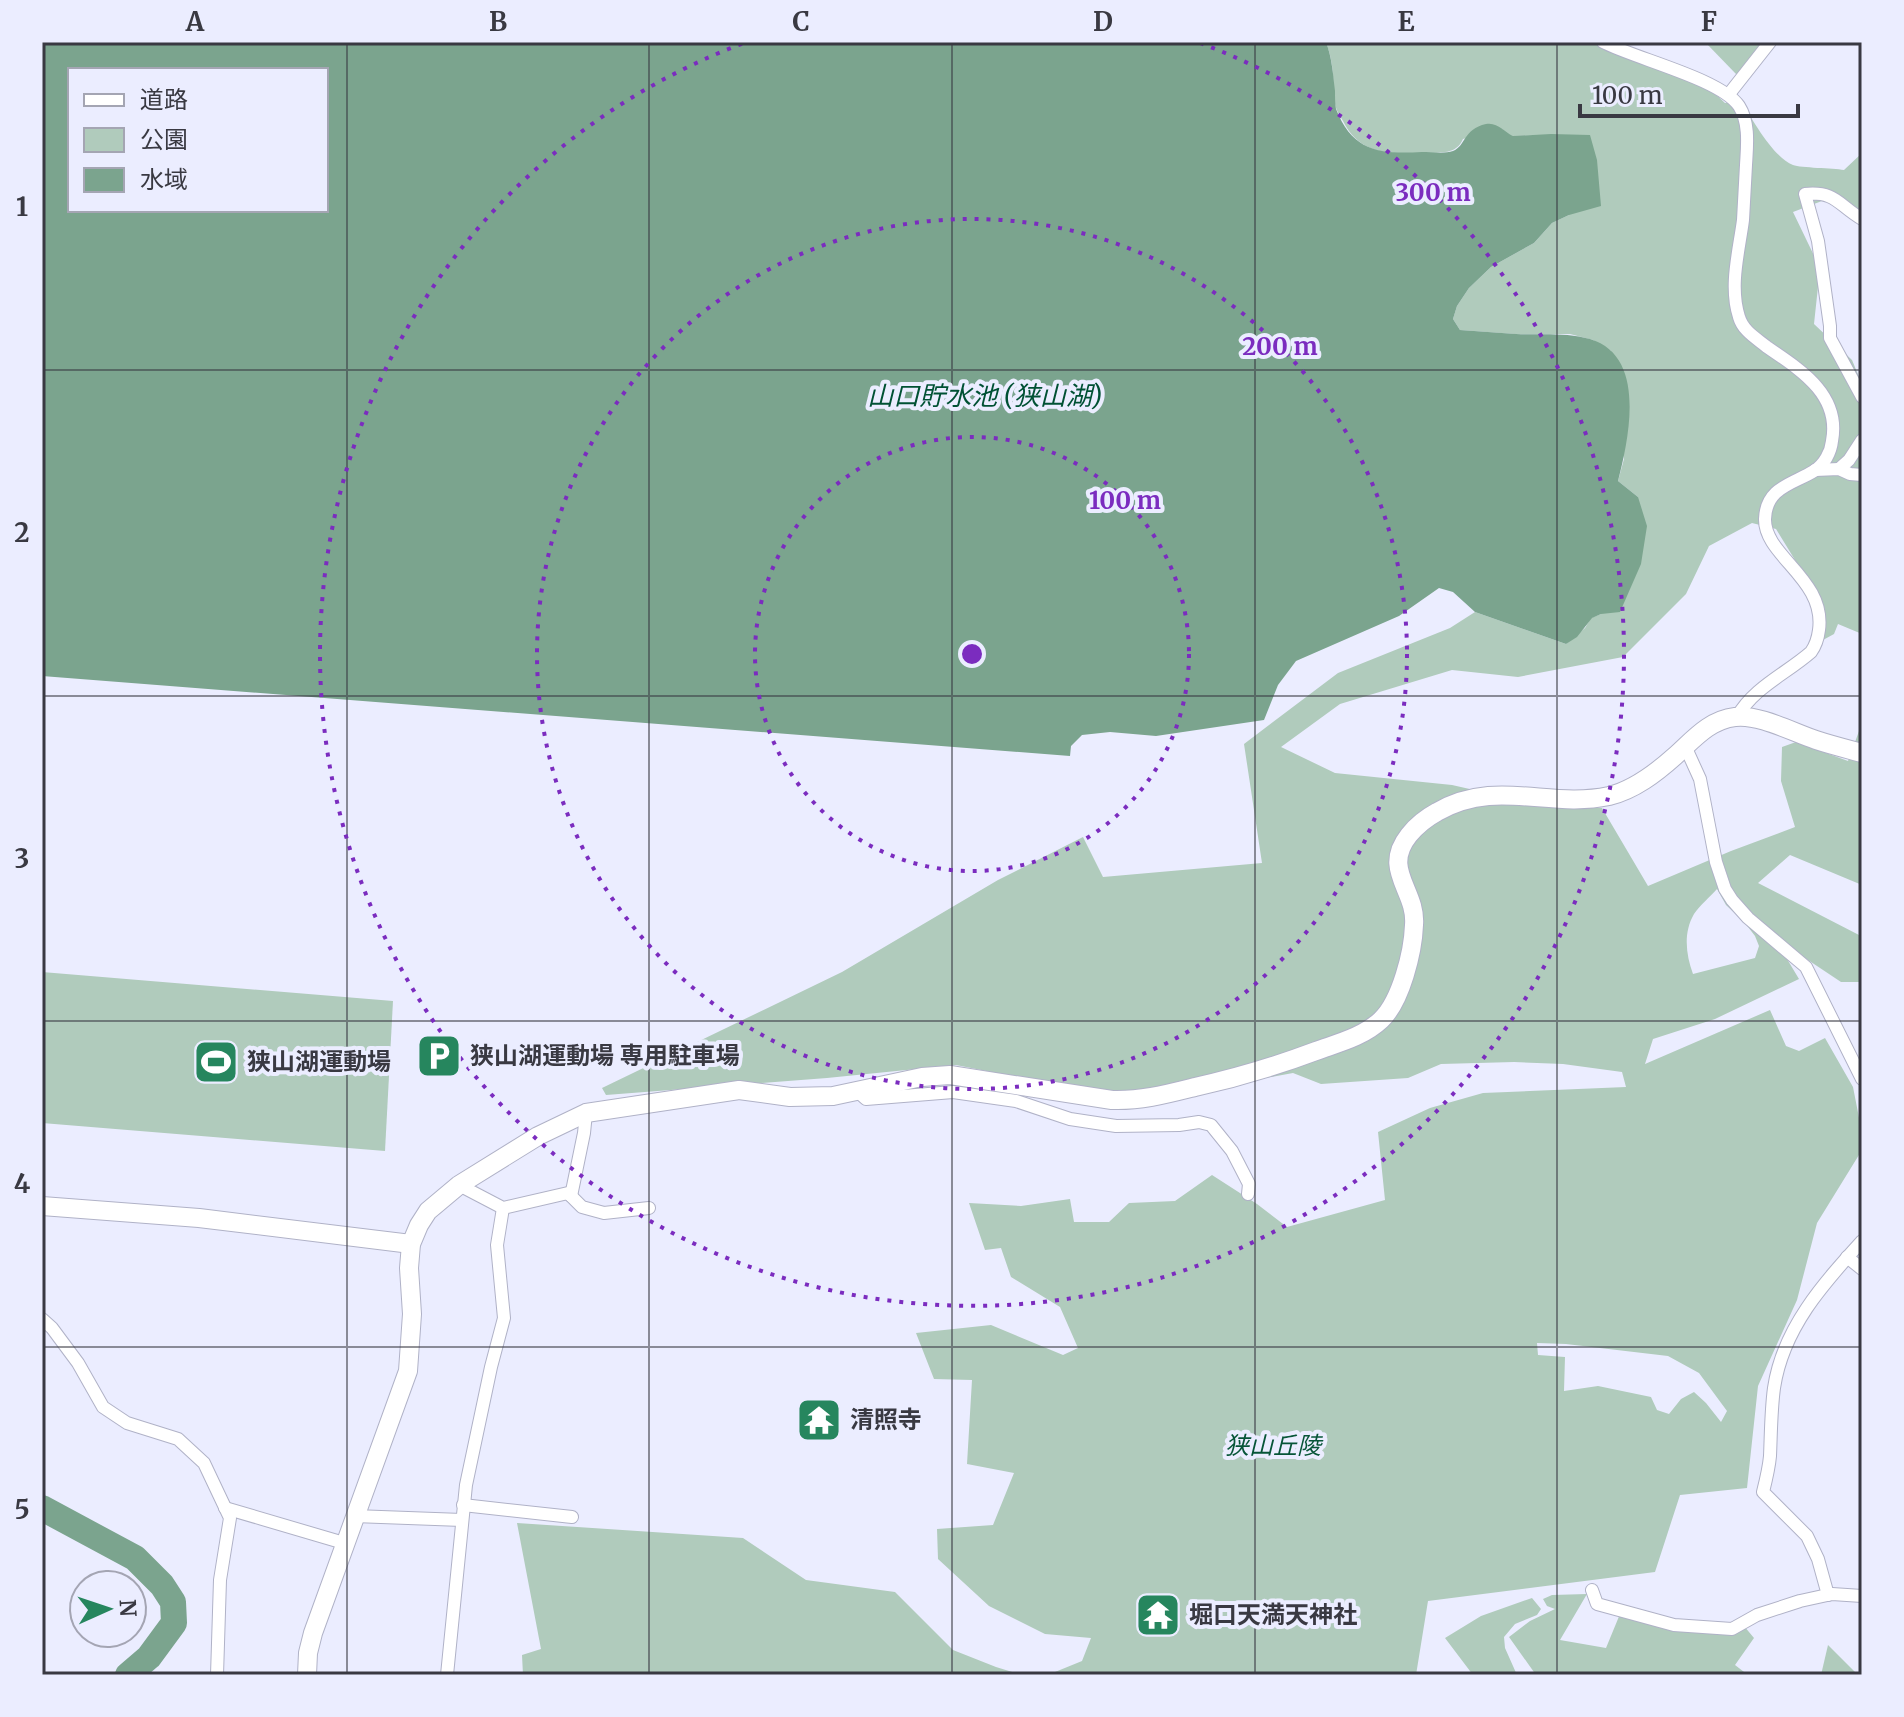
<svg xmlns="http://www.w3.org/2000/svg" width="1904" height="1717" font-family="Merriweather,'Noto Sans JP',serif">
	<rect width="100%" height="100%" fill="#ebedff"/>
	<!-- green -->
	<g fill="#b0cbbc" fill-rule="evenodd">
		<path d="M1326,42H1617L1710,89L1725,103L1741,101C1752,119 1773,157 1793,165C1801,168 1833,168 1844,170L1862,153V213L1835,196L1793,212L1820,268L1814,324L1852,360L1862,384V634L1838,624L1834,634L1823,640L1825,609L1776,529L1752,523L1709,546L1686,594L1623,657L1518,677L1452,670L1340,704L1281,747L1335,773L1452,785L1540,805L1602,808L1648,886L1731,851L1795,827L1781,781L1782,747L1796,742L1848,761L1862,723V885L1790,855L1758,883L1859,935L1862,946V982H1841L1802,956L1787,959L1799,979L1715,1019L1653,1039L1645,1064L1770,1010L1786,1046L1799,1051L1825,1038L1853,1087L1862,1133V1150L1817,1223L1797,1300L1758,1386L1747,1488L1680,1495L1655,1572L1428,1601L1416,1675H523L522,1655L541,1649L517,1523L743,1538L806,1580L895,1592L953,1650L996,1667L1019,1674L1055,1672L1082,1661L1091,1638L1045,1634L989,1606L938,1559L937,1529L993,1525L1014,1473L967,1464L972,1380L934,1379L916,1333L991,1325L1063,1355L1078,1348L1060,1307L1011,1277L1001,1248L985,1250L969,1203L1021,1206L1070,1199L1074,1222H1109L1129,1203L1175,1201L1212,1175L1257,1204L1287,1227L1385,1200L1378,1132L1430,1108L1483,1093L1626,1087L1622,1072L1563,1064L1514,1062L1441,1064L1408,1078L1321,1084L1293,1073L1195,1091L1108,1095L956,1065L827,1078L606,1095L602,1088L842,972L998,880L1083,837L1103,877L1262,863L1244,744L1338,673L1450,628L1475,612L1566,644L1585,628L1591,618L1601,614L1638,497L1618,481L1624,459L1611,351L1593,340L1570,334H1515L1460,330L1453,319L1457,306L1469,288L1491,267L1534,243L1552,223L1569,215L1556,135L1513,136L1508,135L1502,129L1463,139C1456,155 1441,152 1425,153C1392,154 1360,156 1343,121C1340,116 1336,110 1335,104C1333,90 1334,74 1331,60C1330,54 1328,48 1326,42ZM1717,889L1726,905L1745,923L1755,936L1759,946L1755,958L1693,974C1686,955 1683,933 1694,914C1700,905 1710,897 1717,889ZM1537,1343L1566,1344L1668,1356L1699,1373L1727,1411L1721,1422L1706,1403L1694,1392L1681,1399L1669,1414L1657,1410L1651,1397L1598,1386L1564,1391L1565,1357L1538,1355Z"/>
		<path d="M1705,42H1766L1737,75Z"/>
		<path d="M42,972L393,1001L385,1151L42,1123Z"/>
		<path d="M1587,1594L1560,1640L1606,1648L1620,1614L1744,1626L1754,1638L1735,1665L1748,1675H1536L1509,1637L1530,1621L1555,1609L1547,1606L1543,1599L1552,1595Z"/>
		<path d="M1532,1598L1541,1609L1537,1615L1515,1624L1504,1637L1505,1648L1517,1675H1473L1445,1638L1481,1616Z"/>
		<path d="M1828,1645L1858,1675H1821Z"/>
	</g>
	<!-- water -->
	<path fill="#7ba48e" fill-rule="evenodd" d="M42,42H1326C1332,58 1333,74 1335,91C1335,97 1335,104 1336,109C1353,153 1382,154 1422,152C1431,152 1445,154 1453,151C1466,146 1463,129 1486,124C1498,122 1504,132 1513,136L1551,134L1590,135L1597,160L1601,206L1569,215L1552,223L1534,243L1491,267L1469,288L1457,306L1453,319L1460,330C1479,331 1497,333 1516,334C1540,335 1566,332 1590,339C1647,356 1629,438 1618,481L1638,497L1647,526L1641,564L1620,612L1601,614L1592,618L1577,637L1566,644L1475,612L1453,592L1439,588L1399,616L1296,661L1278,685L1264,720L1156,736L1110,732L1082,735L1071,746L1070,756L42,676ZM70,70H326V210H70Z"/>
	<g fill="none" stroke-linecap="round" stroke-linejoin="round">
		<!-- river -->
		<path stroke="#7ba48e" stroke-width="26" d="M42,1508L135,1558L162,1585L173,1602L174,1623L149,1657L128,1675"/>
		<!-- street casing -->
		<g stroke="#b0b2c7" stroke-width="14">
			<g id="street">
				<path d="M1603,42C1636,59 1721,79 1739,106C1750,123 1747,147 1746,165C1745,184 1744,202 1743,220C1739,251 1729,286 1739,317C1743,331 1756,338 1767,347C1799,369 1841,394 1832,441C1831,452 1824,465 1814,471C1793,484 1766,487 1765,519C1764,556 1826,579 1819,630C1818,638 1816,645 1811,652C1786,674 1754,687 1737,717"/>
				<path d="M1729,94L1770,42"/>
				<path d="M1862,219C1838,205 1836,191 1805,194L1818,241L1830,326V338L1862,397"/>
				<path d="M1839,469L1849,460L1862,440"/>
				<path d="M1815,470L1839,469L1850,474L1862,475"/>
				<path d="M1685,746L1700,779L1716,862L1725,889L1732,900L1748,918L1806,967L1862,1079"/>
				<path d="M857,1091L866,1099L953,1092L1016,1101L1070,1119L1116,1126L1179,1125L1199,1122L1211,1125L1232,1151L1249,1184L1248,1194"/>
				<path d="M459,1185L503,1208L568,1193L582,1207L604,1213L649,1208"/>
				<path d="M571,1196L584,1133L586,1113"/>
				<path d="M1847,1257L1862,1269"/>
				<path d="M42,1319L52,1328L78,1363L103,1407L127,1423L178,1439L204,1463L230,1518L220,1580L217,1675"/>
				<path d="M463,1505L572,1517"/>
				<path d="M225,1508L344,1543"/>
				<path d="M354,1516L462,1520"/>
				<path d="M1592,1590L1597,1604L1674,1625L1732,1629L1757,1615L1800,1601L1832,1594L1862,1596"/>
				<path d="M1828,1595L1818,1559L1807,1536L1763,1492C1766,1480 1769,1468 1770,1456C1771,1433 1771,1410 1774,1388C1783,1328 1823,1284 1862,1241"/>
				<path d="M447,1675L466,1485L491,1367L504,1318L497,1245L503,1208"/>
			</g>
		</g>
		<!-- secondary casing -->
		<g stroke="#b0b2c7" stroke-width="20">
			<g id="secondary">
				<path d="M42,1206L199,1218L411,1244"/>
				<path d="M307,1675L308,1653L313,1633L408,1371L412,1314L409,1268L411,1244L419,1225L428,1211L459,1185L538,1136L586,1113L739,1090L790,1097L833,1096L922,1077L950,1075L1112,1100C1141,1101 1167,1094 1195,1087C1236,1078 1276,1066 1316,1051C1338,1043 1363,1037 1381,1020C1401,1001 1413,952 1414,925C1417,890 1381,870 1409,835C1417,825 1426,818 1437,812C1496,778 1549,809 1609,796C1634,790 1656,773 1675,756C1693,740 1709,720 1735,717C1759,714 1792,732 1816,740C1831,745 1847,749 1862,753"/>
			</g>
		</g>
		<!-- street -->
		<use href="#street" stroke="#fff" stroke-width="12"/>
		<!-- secondary -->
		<use href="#secondary" stroke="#fff" stroke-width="18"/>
	</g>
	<!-- grid -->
	<path fill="none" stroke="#393942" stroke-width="2" stroke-opacity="0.55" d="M347,42V1675M649,42V1675M952,42V1675M1255,42V1675M1557,42V1675M42,370H1862M42,696H1862M42,1021H1862M42,1347H1862"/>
	<!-- distance rings -->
	<g fill="none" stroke="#7b2cbf" stroke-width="4" stroke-dasharray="4 8">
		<circle cx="972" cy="654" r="217"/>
		<circle cx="972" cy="654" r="435"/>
		<path d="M1200 43A652 652 0 1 1 744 43"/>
	</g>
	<!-- icons -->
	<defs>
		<g id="parking-square" transform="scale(2.3)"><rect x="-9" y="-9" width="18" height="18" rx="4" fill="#26865e" stroke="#ebedff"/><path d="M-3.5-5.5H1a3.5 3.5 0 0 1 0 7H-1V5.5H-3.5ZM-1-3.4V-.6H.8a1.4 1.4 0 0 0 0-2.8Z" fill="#fff"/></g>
		<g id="stadium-square" transform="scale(2.3)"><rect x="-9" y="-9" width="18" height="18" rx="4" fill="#26865e" stroke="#ebedff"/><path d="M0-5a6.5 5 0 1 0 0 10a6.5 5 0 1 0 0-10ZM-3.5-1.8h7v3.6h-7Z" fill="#fff"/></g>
		<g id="temple-square" transform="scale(2.3)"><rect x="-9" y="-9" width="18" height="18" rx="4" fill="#26865e" stroke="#ebedff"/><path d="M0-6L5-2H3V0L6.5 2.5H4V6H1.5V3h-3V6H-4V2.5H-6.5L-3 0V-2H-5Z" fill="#fff"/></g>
	</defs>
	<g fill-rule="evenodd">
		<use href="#parking-square" x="439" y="1056"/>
		<use href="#stadium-square" x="216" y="1062"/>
		<use href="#temple-square" x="819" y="1420"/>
		<use href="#temple-square" x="1158" y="1615"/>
	</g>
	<g text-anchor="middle" stroke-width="8" stroke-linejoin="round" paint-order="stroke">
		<!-- poi labels -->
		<g font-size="24" font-weight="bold" fill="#393942" stroke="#ebedff" text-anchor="start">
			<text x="470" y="1064">狭山湖運動場 専用駐車場</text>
			<text x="247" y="1070">狭山湖運動場</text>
			<text x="850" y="1428">清照寺</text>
			<text x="1189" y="1623">堀口天満天神社</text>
		</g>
		<!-- park labels -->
		<g font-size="24" font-style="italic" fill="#075538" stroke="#ebedff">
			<text x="1273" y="1454">狭山丘陵</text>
		</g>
		<!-- water labels -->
		<g font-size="26" font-style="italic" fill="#005134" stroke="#ebedff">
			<text x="985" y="405">山口貯水池 (狭山湖)</text>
		</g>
	</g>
	<circle cx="972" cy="654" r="12" fill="#7b2cbf" stroke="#ebedff" stroke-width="4"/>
	<g font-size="24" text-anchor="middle" font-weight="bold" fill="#7b2cbf" stroke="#ebedff" stroke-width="8" stroke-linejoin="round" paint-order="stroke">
		<text x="1433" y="201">300 m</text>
		<text x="1280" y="355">200 m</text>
		<text x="1125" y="509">100 m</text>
	</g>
	<!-- border -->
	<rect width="1904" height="1717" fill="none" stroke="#ebedff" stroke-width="88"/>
	<!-- legend -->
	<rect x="68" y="68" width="260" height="144" fill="#ebedff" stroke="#a4a5b3" stroke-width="2"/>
	<rect x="84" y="94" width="40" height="12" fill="#ffffff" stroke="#a4a5b3" stroke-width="2"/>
	<text x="140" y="108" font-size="24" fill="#393942">道路</text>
	<rect x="84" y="128" width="40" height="24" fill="#b0cbbc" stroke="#a4a5b3" stroke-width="2"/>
	<text x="140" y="148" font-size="24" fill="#393942">公園</text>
	<rect x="84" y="168" width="40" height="24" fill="#7ba48e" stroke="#a4a5b3" stroke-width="2"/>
	<text x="140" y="188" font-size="24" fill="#393942">水域</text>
	<!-- north arrow -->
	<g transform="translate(108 1609) rotate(87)"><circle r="38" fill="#ebedff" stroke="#a4a5b3" stroke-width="2"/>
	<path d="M0-6L14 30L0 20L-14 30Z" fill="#26865e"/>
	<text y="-12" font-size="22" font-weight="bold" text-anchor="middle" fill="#393942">N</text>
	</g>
	<!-- scale -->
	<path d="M1580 104v12h218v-12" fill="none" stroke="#393942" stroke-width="4"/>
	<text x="1592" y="104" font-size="24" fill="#393942" stroke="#ebedff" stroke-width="6" paint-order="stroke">100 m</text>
	<rect x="44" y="44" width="1816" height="1629" fill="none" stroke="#393942" stroke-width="3"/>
	<g font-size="26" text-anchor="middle" font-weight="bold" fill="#393942">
		<text x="195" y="31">A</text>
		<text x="498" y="31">B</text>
		<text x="801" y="31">C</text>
		<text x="1103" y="31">D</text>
		<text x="1406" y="31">E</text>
		<text x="1709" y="31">F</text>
		<text x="22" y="216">1</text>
		<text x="22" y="542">2</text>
		<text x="22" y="868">3</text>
		<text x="22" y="1193">4</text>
		<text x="22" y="1519">5</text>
	</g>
</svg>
